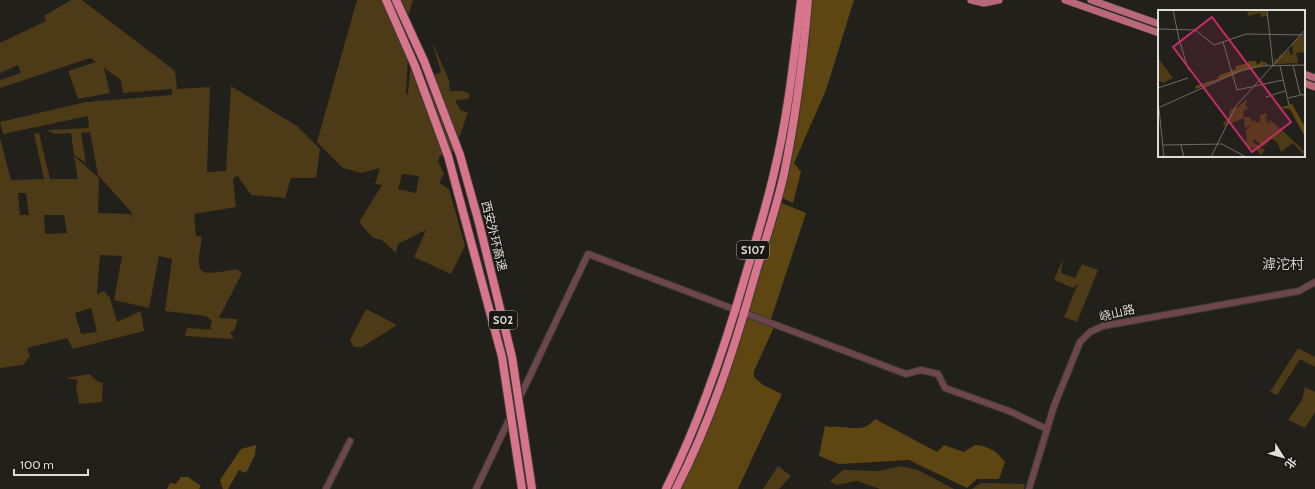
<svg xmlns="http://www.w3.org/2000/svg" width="1315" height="489" font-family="Cabin,'Noto Sans SC',sans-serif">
	<rect width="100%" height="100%" fill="#22201b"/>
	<!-- green -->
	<g fill="#4d3a16" fill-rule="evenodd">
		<path d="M71,0H82L175,71L177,89L210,87L207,172L226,171L231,86L297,126L320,149L316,178H291L285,198L251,195L237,175L233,179L236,207L194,214L196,236L202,237C195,277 197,276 237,269L242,273L219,318L238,319L234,331L230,332L234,339L185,336L187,328L215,330L210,329L212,321L206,316L165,311L172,259L159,256L149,308L114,300L122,256L100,255L97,294L104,291L110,298L117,322L141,311L144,331L73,349L67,338L27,348L30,356L23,365L0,368V138L11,180L44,179L34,134L39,133L50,179H78L74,156L99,178L98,213L131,214V222L132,213L98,175L90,132L81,133L86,163L74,155L71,133L55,134L47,130L89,128L88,116L3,134L0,122L86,102L172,95V89L123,93L121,80L104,68L110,93L78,99L68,71L96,62L90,58L0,88V80L21,73L18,65L0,73V43L46,21L44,16ZM18,193H26L29,215H20ZM44,215H64L67,233L45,234ZM91,308L97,332L81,334L75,313Z"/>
		<path d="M357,0H413L409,14L393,21L408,55L406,95L408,93L411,62L420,81L441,72L432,42L449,80L450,91H463L470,94L468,99L455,100L461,111L468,112L455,150L440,156L438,161L444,174L439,183L449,189L465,246L451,274L414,257L426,230L398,244L396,253L382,240L373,238L359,222L382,185L375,184L380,168L362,173L343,168L317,142ZM402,174L419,176L416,193L398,189Z"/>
		<path d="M1063,259L1061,273L1075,278L1082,264L1098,270L1077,322L1064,317L1078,284L1073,288L1054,280Z"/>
		<path d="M366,309L397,325L362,347H354L350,340Z"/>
		<path d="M1298,348L1315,357V367L1300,359L1277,395L1270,392Z"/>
		<path d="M89,374L97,381L103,383L102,402L79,404L76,386L78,380L66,378Z"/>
		<path d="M1305,387L1315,392V412L1305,428L1288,420L1302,400Z"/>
		<path d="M778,466L791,476L779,489H763Z"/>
		<path d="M901,466L918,470L954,489H880L857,481L836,485L830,481L843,470L879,471Z"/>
		<path d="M981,483L1025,484L1024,489H972Z"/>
	</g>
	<!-- forest -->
	<g fill="#5e4613">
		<path d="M811,0H854L826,90L794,163L801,172L793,203L778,196Z"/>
		<path d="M777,201L806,213L770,322L745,312Z"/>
		<path d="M744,317L774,327L754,371V377L763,385L782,394L738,489H675L687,466Z"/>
		<path d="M875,419L937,452L944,445L964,452L975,445C988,446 997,451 1005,462L999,479H977L967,488L909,460L839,464L819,456L825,426C831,428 835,426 842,427C856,428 865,431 875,419Z"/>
		<path d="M256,445L255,455L246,473L239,470L228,489H223L220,480L241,449Z"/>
		<path d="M181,477H188L201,486L199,489H167L170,483L176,484Z"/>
	</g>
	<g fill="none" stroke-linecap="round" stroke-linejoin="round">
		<!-- minor casing -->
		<g stroke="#3c3a36" stroke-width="8">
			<g id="minor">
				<path d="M326,489L350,441"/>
				<path d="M476,489L588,254L906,374L921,370L938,374L945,388L1009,411L1047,429"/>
				<path d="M1029,489L1054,406L1080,342L1090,332L1103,326L1299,291L1315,282"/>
			</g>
		</g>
		<!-- major casing -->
		<g stroke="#3c3a36" stroke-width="8">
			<g id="major">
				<path d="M971,0L984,3L999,0"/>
				<path d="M1065,0L1159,33"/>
				<path d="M1091,0L1159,24"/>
				<path d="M1304,74L1315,78"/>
				<path d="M1304,83L1315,87"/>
			</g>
		</g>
		<!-- highway casing -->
		<g stroke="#3c3a36" stroke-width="10">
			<g id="highway">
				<path d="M386,0L415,66L448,156"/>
				<path d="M396,0L424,61L460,155"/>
				<path d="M666,489C700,421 724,350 745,277C755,243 766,208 774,173C788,116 794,58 801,0"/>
				<path d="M676,489C710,423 733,353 753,282C763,246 776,210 784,174C796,116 803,59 808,0"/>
			</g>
		</g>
		<!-- minor -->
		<use href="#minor" stroke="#6d454d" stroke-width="6"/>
		<!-- major -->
		<use href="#major" stroke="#b86879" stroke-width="7"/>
		<!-- highway -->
		<use href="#highway" stroke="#d6758b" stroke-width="8"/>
		<!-- highway-bridge casing -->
		<g stroke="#3c3a36" stroke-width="10" stroke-linecap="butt">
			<g id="highway-bridge">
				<path d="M460,155L479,223L512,357L532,489"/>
				<path d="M448,156L502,357L522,489"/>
			</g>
		</g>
		<!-- highway-bridge -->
		<use href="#highway-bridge" stroke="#d6758b" stroke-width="8"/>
	</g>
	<g text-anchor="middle" stroke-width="3" stroke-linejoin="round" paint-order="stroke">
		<!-- shield labels -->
		<g fill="#191712" stroke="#a4a29e" stroke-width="1">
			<rect x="737" y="241" width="32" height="18" rx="3"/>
			<rect x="489" y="311" width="28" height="18" rx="3"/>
		</g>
		<g font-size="11" font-weight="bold" fill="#dfddda">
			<text x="753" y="254">S107</text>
			<text x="503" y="324">S02</text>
		</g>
		<!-- street labels -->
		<g font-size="12" fill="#dfddda" stroke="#191712">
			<text transform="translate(494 236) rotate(76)" y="4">西安外环高速</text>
			<text transform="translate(1117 313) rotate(-13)" y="4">峣山路</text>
		</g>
		<!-- quarter labels -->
		<g font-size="14" fill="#d4d1cb" stroke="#191712">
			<text x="1283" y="269">滹沱村</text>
		</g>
	</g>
	<!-- overview -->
	<g transform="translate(1158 10)">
		<rect width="147" height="147" fill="#22201b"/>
		<path d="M89,0L109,1L110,6L103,7L102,3L90,6ZM142,26H147V42L138,43L139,46L145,45L139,46L140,53L117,54L116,49H120L123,43L124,46L131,39L132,44L135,45L134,34ZM0,48L15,68L5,73L0,70ZM89,89V93L87,94L90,98L85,101L86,107H92L94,112L96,110L99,113L103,110L101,106L107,103L110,107L107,106L109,110L105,113L109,111L111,115L112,110L122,118L147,142V146L135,133L123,142L119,132L114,129L105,137L97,129L95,132L107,140L103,145L99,140L89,136L88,120L94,114L87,118L86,108L66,116L65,113L70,108L73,99L80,97Z" fill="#4d3a16"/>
		<path d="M91,51H98L99,55L104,51L107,52L111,55L107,56L106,52L105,56L90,59L38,79L37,76L59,69L62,65L78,59V56L90,53ZM134,94L147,117V127L132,99L121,98Z" fill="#5e4613"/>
		<path fill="none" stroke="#6e6c67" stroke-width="1" d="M15,0L21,29L30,59L34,62M109,0L115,56M0,19L37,20L56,35L88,24L147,25M65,32L79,80L125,70M135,55L142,84L146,85L147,89M122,56L131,95M0,78L30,68M108,87L127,81M130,88L143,85M0,98L82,61L103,56L147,55M1,99L6,147M5,135L64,134L88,147M23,135L26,147M53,147L78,96L147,20"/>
		<path fill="#c52c68" fill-opacity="0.15" stroke="#c52c68" stroke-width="2" d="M54,7L133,112L94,142L15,37Z"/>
		<rect width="147" height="147" fill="none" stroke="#dfddda" stroke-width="2"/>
	</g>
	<!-- north arrow -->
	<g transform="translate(1283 457) rotate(127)" stroke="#191712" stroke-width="3" paint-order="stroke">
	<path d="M0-3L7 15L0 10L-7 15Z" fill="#dfddda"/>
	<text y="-6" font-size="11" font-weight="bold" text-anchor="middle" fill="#dfddda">北</text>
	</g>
	<!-- scale -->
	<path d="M14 469v6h74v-6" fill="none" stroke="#dfddda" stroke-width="2"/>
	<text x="20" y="469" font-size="12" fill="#dfddda" stroke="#191712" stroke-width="3" paint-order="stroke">100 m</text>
</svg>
